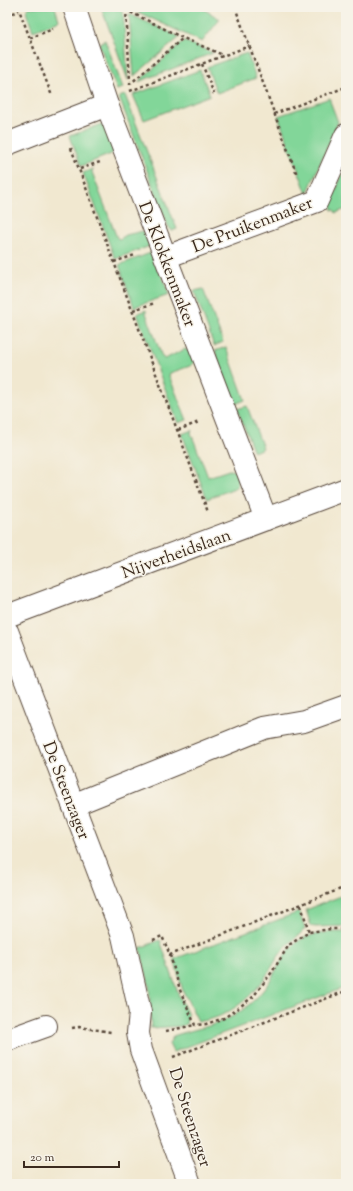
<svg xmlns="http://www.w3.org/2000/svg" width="353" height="1191" font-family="'Sorts Mill Goudy',serif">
	<rect width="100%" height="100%" fill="#f7f3e8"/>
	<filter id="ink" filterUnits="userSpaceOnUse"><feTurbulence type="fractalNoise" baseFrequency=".025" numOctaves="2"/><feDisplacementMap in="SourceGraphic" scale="8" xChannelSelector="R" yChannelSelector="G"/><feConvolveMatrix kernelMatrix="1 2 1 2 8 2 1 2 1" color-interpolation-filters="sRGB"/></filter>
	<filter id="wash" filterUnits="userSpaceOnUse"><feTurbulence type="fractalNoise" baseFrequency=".012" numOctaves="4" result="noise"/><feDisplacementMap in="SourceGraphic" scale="16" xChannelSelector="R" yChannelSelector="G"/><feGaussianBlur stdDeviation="0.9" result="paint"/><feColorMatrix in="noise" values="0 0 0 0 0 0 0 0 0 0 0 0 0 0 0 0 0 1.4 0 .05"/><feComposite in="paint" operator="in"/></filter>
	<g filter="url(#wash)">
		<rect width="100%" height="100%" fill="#f1e8d0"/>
		<!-- green -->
		<g fill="#82d699" stroke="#5e805c">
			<path d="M29,7H55L59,20L57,22L33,31L26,12Z"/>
			<path d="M101,7H113L123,11L128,80Z"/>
			<path d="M127,7H200L220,19L202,42Z"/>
			<path d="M129,14L180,37L134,76Z"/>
			<path d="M105,40L123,88L117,90L99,44Z"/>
			<path d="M184,41L213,53L138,82Z"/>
			<path d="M247,53L256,78L217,93L207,67Z"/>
			<path d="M200,70L210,95L144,120L133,95Z"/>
			<path d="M125,95L177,229L172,231L168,226L119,97Z"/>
			<path d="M330,98V101L338,122L307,194L278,116Z"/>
			<path d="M105,123L116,152L81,166L70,136Z"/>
			<path d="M346,165V209L336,213L334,210H332L331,202Z"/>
			<path d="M92,169L93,170L92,172L117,238L120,239L126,235L143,231L150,246L115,259L83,173Z"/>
			<path d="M153,252L169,295L134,307L119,265Z"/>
			<path d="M203,289L223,342L214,346L194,291Z"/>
			<path d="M146,310V313L162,357L165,359L185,349L191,352L195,362L190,366L170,373L169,376L187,420L178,423L137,314Z"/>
			<path d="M226,347L245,400L235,404L215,351Z"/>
			<path d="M247,406L263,448L254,452L237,409Z"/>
			<path d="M192,430L191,433L208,477L229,470L236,471L238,480L237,487L207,499L182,434Z"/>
			<path d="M346,894V926L315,927L311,926L306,910Z"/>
			<path d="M299,912L305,928C300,936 289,942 283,950C276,959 271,969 264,979C251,998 223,1021 198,1021L183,991L174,959Z"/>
			<path d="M329,932H346V987L173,1052L169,1044L173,1036C196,1028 221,1026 241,1011C252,1003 262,993 269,982C277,970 285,951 297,942C306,935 318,934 329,932Z"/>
			<path d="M160,940L179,996L188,1015L186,1024L182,1026L151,1028L149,985L140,948Z"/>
		</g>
	</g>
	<g filter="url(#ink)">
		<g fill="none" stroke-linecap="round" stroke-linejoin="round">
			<!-- minor casing -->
			<g stroke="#564639" stroke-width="24">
				<g id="minor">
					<path d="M74,7L107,105L266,519"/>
					<path d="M7,144L107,105"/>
					<path d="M166,257L317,201L346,135"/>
					<path d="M7,616L346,489"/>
					<path d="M7,631L123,936L140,1012L138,1033L141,1050L190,1184"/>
					<path d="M73,805L264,728L304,721L346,706"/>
					<path d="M7,1040L46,1026"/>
				</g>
			</g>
			<!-- path -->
			<g stroke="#564639" stroke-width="2.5" stroke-dasharray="3 3" stroke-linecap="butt">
				<path d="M18,7L52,96"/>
				<path d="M120,7L183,38L223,55"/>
				<path d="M235,7L297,175"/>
				<path d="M126,9L130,81"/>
				<path d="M7,15L19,11"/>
				<path d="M30,38L53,29"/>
				<path d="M202,64L214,94"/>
				<path d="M130,85V84L183,38"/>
				<path d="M130,91L249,46"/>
				<path d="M274,114L346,87"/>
				<path d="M71,148L208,512"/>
				<path d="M80,169L100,162"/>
				<path d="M114,262L135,255"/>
				<path d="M133,310L155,303"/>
				<path d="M178,430L199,422"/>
				<path d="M301,905L309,932"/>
				<path d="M153,940L162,936L170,955L346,887"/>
				<path d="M170,955L180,990L195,1025L206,1024L224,1018L253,997L272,972L289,945L309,932L331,929H346"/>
				<path d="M72,1028L79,1027L111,1032"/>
				<path d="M166,1031L195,1025"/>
				<path d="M173,1057L346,991"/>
			</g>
			<!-- minor -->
			<use href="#minor" stroke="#fff" stroke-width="22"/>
		</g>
	</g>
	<g text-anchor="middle" stroke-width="3" stroke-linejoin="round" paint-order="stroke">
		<!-- street labels -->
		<g font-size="17" fill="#3b2a1e" stroke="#f7f3e8">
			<text transform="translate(252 224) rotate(-21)" y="6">De Pruikenmaker</text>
			<text transform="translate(168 264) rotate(69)" y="6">De Klokkenmaker</text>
			<text transform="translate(176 553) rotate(-20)" y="6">Nijverheidslaan</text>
			<text transform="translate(67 790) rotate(69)" y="6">De Steenzager</text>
			<text transform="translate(191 1117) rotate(72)" y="6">De Steenzager</text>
		</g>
	</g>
	<!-- margin -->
	<rect width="353" height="1191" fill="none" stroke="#f7f3e8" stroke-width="24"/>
	<!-- scale -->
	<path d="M24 1161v6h95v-6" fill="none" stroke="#3b2a1e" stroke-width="2"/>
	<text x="30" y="1161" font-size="12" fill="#3b2a1e" stroke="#f7f3e8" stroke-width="3" paint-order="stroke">20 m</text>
</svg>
